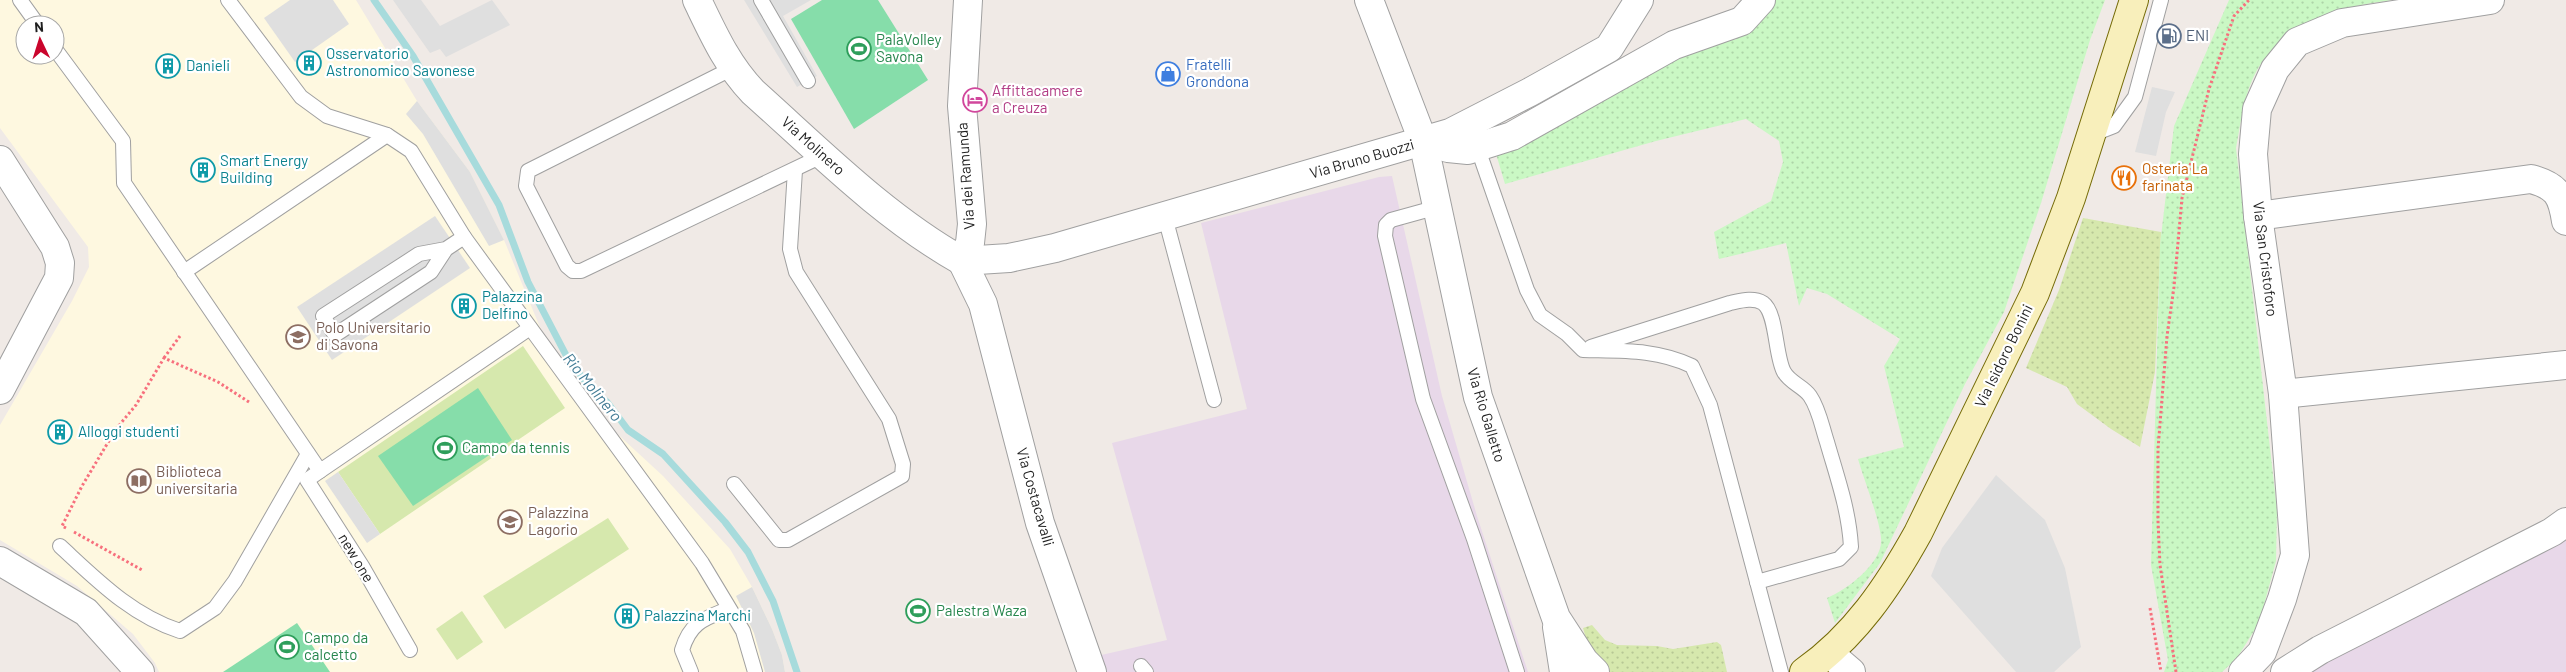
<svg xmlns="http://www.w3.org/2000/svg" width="2566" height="672" font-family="Barlow,sans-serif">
	<defs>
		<pattern id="grass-dots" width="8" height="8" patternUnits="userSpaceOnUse" patternTransform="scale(1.25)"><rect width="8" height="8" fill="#d6e8ad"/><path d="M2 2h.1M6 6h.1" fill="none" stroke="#b7c794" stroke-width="1.8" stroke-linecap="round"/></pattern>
		<pattern id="park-dots" width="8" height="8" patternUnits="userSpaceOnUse" patternTransform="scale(1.25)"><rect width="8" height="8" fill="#caf8c4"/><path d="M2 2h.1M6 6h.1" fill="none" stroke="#add4a8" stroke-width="1.8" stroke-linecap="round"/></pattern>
	</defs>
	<rect width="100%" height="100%" fill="#f0eae6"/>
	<!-- industrial -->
	<g fill="#e8d8e9">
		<path d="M1392,176L1442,396L1477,516L1528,672H1105L1097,656L1167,640L1112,443L1247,409L1201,223L1379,177Z"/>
		<path d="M2566,531V672H2300Z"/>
	</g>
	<!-- education -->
	<path fill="#fef8e0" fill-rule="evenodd" d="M0,0H356L417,101L470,172L504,240L539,325L566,378L586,405L663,476L730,549L752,587L772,629L782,655L785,672H159L155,663L133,634L77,586L0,540V425L72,301L89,267L88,247L0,128ZM25,25H55V55H25Z"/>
	<!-- grass -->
	<g fill="url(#grass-dots)">
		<path d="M2083,218L2161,232L2155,372L2140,447L2111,429L2077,404L2067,387L2026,368L2059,290Z"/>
		<path d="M1592,625L1605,640L1617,645L1657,646L1673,649L1717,642L1721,645L1727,672H1605L1589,649L1583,628Z"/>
	</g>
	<!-- park -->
	<g fill="url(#park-dots)">
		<path d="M1770,0H2105L2090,40L2041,203L2004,312L1965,384L1880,563L1835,623L1827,598C1847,590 1884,562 1881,538C1879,517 1864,480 1858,459L1904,447L1884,366L1900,339L1827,294L1807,288L1799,306L1786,243L1719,259L1714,232L1771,201L1783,162L1779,141L1746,119L1656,141L1505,184L1494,147L1623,81L1727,33L1735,40Z"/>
		<path d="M2229,0H2393C2342,6 2285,22 2257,70C2244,93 2241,122 2236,148L2277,510L2276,561L2259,623L2237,658L2222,672H2164L2168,660L2151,565L2160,245L2174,126Z"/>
	</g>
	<!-- garden -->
	<g fill="#d6e8ad">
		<path d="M523,346L565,408L380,534L338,472Z"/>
		<path d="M608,518L629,549L505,629L483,596Z"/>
		<path d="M462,611L483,642L457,660L436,629Z"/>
	</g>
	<!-- pitch -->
	<g fill="#86ddaa">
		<path d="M822,0H878L928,80L854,129L791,19Z"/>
		<path d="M478,388L512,440L413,506L378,456Z"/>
		<path d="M297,623L330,672H223Z"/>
	</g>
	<!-- parking -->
	<g fill="#dfdfdf">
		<path d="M290,0H333L349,24L295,62L264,18Z"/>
		<path d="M393,0H421L440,26L492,0L510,25L446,57L440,49L430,53Z"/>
		<path d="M744,0H811L783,16L817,76L797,87Z"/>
		<path d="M2152,87L2175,92L2166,112L2156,156L2135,152Z"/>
		<path d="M417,101L470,172L504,240L489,246L423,134L406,114Z"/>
		<path d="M435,216L470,268L332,360L297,307Z"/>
		<path d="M338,472L380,534L367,543L325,481Z"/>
		<path d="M1996,475L2045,520L2065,568L2081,647L2054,672H2016L1931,576L1942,548Z"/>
		<path d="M752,587L772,629L782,655L785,672H765L754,633L736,596Z"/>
	</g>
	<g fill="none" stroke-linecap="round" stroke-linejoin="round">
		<!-- stream -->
		<path stroke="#a7dbdc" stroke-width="7" d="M374,0L413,56L499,205L528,282L567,357L588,385L607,402L628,430L663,454L725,522L748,552L773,601L797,672"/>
		<!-- lane casing -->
		<g stroke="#a0a0a0" stroke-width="16">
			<g id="lane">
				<path d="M20,0L38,25"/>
				<path d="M228,0L301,97L327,116L387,135L411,151L464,237L702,563L743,631L755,672"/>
				<path d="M761,0L808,81"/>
				<path d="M55,49L123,141L124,183L320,471L530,328"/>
				<path d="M733,68L528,171L526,186L567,266L573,271H581L824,155"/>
				<path d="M2091,135L2114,126L2135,97L2161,0"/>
				<path d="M1478,149L1527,290L1540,315L1567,334L1583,350C1621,351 1657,349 1692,366L1710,405L1781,672"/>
				<path d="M1438,207L1391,220L1386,225L1385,236L1423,399L1474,539L1517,672"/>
				<path d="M1165,217L1214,400"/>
				<path d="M446,249L431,272L335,335L323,316L419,254L446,249L464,237"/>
				<path d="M184,272L387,135"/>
				<path d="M1591,347L1730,303C1740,301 1753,297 1763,303C1777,313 1775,356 1784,372C1790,383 1803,386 1810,396C1819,409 1822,427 1827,442C1837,477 1849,510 1851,547L1839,559L1757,582"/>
				<path d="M320,471L307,480L362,566L410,650"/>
				<path d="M734,484L779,540H788L902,476L903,464L889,419L796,272L790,249L795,170"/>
				<path d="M60,546C97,580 131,615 180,631L215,608L235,581L308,454"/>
				<path d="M1141,666L1146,672"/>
				<path d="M691,672L682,650C690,623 703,619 728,609"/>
			</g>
		</g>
		<!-- street casing -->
		<g stroke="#a0a0a0" stroke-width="30">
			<g id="street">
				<path d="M697,0C713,33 727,65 753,92C819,151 884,217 962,261"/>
				<path d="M1369,0L1423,141L1478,397L1556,618L1584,661L1595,672"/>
				<path d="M1425,141L1448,148L1468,150L1512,136L1674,45L1742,21L1761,0"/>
				<path d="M0,160L55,247L60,263L59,278L0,390"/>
				<path d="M2258,216L2531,179C2557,186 2562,195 2566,221"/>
				<path d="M962,261L1009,258L1055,248L1450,133L1530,92L1609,48L1639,0"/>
				<path d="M962,261L983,304L1040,523L1092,672"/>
				<path d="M962,261L970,243L972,224L962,106L968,0"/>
				<path d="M2283,394L2566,365"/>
				<path d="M0,561L86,612L140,672"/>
				<path d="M1557,627L1564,672"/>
				<path d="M1830,654L1851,672"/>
				<path d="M2243,672L2262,652L2282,599L2295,555L2283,394L2258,216L2253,154L2257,109L2275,69L2297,42L2342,23L2490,0"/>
				<path d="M2285,672L2320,650L2552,532L2566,522"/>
			</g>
		</g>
		<!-- secondary casing -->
		<g stroke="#756b07" stroke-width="30">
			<path id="secondary" d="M1804,672C1855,636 1888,587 1918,533L2035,293L2071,198L2134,0"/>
		</g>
		<!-- path -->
		<g stroke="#f7707d" stroke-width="3" stroke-dasharray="2.5 2.5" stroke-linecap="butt">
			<path d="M164,358L180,336"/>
			<path d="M66,528L62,526L82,486L116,429L136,405L164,358L218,382L249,402"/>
			<path d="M74,532L142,570"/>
			<path d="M2150,608L2161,672"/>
			<path d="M2176,672L2160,565L2158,521V449L2167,336L2174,287L2182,198L2194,150L2209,89L2234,16L2249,0"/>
		</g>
		<!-- lane -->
		<use href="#lane" stroke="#fff" stroke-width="14"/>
		<!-- street -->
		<use href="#street" stroke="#fff" stroke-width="28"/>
		<!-- secondary -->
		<use href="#secondary" stroke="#f8efbb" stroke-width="28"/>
	</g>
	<!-- icons -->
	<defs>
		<g id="fuel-ring" transform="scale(1.25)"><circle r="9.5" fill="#fff" stroke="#5c6f8a" stroke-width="1.5"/><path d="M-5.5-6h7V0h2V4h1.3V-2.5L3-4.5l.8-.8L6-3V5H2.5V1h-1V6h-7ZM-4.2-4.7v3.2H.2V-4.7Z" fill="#5c6f8a"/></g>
		<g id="stadium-ring" transform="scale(1.25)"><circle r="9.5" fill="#fff" stroke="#2e9e5b" stroke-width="1.5"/><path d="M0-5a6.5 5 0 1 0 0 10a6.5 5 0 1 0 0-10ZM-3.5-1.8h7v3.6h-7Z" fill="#2e9e5b"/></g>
		<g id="building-ring" transform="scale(1.25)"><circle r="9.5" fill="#fff" stroke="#0f9aa8" stroke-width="1.5"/><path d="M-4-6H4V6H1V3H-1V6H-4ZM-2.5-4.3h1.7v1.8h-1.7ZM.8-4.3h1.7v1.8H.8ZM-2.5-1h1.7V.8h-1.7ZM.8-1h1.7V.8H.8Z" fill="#0f9aa8"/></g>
		<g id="shop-ring" transform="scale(1.25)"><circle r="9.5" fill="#fff" stroke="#3f7fe0" stroke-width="1.5"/><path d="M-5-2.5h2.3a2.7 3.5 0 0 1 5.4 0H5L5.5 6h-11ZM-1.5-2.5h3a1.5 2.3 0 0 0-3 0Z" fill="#3f7fe0"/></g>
		<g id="hotel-ring" transform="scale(1.25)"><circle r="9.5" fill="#fff" stroke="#d1479c" stroke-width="1.5"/><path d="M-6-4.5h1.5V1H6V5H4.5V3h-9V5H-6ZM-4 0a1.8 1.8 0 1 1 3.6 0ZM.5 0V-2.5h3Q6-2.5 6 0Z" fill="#d1479c"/></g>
		<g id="restaurant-ring" transform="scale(1.25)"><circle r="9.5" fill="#fff" stroke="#e8710a" stroke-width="1.5"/><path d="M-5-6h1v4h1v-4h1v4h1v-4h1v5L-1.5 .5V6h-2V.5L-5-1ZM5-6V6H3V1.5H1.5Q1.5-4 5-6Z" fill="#e8710a"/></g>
		<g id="university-ring" transform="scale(1.25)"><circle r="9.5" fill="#fff" stroke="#8d6e63" stroke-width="1.5"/><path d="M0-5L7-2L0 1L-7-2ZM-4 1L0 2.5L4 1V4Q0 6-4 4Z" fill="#8d6e63"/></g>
		<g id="library-ring" transform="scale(1.25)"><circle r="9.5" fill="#fff" stroke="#8d6e63" stroke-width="1.5"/><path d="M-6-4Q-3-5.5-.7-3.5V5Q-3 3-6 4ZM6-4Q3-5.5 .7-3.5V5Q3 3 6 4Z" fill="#8d6e63"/></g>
	</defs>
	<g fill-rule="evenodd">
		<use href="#fuel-ring" x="2169" y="36"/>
		<use href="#stadium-ring" x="859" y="49"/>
		<use href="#building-ring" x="309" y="63"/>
		<use href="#building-ring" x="168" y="66"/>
		<use href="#shop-ring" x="1168" y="74"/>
		<use href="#hotel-ring" x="975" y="100"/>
		<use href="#building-ring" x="203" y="170"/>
		<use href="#restaurant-ring" x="2124" y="178"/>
		<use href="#building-ring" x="464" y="306"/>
		<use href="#university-ring" x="298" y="337"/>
		<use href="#building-ring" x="60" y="432"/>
		<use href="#stadium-ring" x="445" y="448"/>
		<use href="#library-ring" x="139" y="481"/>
		<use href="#university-ring" x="510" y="522"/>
		<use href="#stadium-ring" x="918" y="611"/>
		<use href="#building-ring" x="627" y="616"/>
		<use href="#stadium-ring" x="287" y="647"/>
	</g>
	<g text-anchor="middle" stroke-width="4.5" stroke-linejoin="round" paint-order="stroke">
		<!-- service labels -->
		<g font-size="15" fill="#4e5e75" stroke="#fff" text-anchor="start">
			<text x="2186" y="41">ENI</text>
		</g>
		<!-- leisure labels -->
		<g font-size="15" fill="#27864d" stroke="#fff" text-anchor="start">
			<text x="876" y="45">PalaVolley<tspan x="876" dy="17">Savona</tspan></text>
			<text x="462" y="453">Campo da tennis</text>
			<text x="936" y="616">Palestra Waza</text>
			<text x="304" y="643">Campo da<tspan x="304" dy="17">calcetto</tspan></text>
		</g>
		<!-- culture labels -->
		<g font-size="15" fill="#0d838f" stroke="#fff" text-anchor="start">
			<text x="326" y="59">Osservatorio<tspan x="326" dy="17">Astronomico Savonese</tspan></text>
			<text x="186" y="71">Danieli</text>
			<text x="220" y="166">Smart Energy<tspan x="220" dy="17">Building</tspan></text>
			<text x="482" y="302">Palazzina<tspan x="482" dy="17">Delfino</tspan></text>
			<text x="78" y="437">Alloggi studenti</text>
			<text x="644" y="621">Palazzina Marchi</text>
		</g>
		<!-- shop labels -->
		<g font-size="15" fill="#366cbe" stroke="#fff" text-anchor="start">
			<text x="1186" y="70">Fratelli<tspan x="1186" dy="17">Grondona</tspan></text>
		</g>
		<!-- hotel labels -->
		<g font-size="15" fill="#b23c85" stroke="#fff" text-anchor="start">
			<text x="992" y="96">Affittacamere<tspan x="992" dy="17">a Creuza</tspan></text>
		</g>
		<!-- street labels -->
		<g font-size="15" fill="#1f1f1f" stroke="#fff">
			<text transform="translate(813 146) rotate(42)" y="5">Via Molinero</text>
			<text transform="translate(1362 159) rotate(-16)" y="5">Via Bruno Buozzi</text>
			<text transform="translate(966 176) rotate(-94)" y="5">Via dei Ramunda</text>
			<text transform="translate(2265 259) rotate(83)" y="5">Via San Cristoforo</text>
			<text transform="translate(2004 356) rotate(-64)" y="5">Via Isidoro Bonini</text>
			<text transform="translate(1486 415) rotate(73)" y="5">Via Rio Galletto</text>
			<text transform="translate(1035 497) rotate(74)" y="5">Via Costacavalli</text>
			<text transform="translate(356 558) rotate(59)" y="5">new one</text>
		</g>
		<!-- food labels -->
		<g font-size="15" fill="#c56008" stroke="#fff" text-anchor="start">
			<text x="2142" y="174">Osteria La<tspan x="2142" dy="17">farinata</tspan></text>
		</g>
		<!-- education labels -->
		<g font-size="15" fill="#785e54" stroke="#fff" text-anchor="start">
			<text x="316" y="333">Polo Universitario<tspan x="316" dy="17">di Savona</tspan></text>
			<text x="156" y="477">Biblioteca<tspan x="156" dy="17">universitaria</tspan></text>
			<text x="528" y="518">Palazzina<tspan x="528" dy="17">Lagorio</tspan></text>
		</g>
		<!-- water labels -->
		<g font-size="16" font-style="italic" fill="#447d96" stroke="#fff">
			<text transform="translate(593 387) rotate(51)" y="6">Rio Molinero</text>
		</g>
	</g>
	<!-- north arrow -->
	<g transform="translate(40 40) rotate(356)"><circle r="24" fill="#ffffff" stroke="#a5a5a5"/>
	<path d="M0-4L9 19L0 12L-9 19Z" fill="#ca052c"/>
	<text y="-8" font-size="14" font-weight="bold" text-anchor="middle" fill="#1f1f1f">N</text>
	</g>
</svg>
